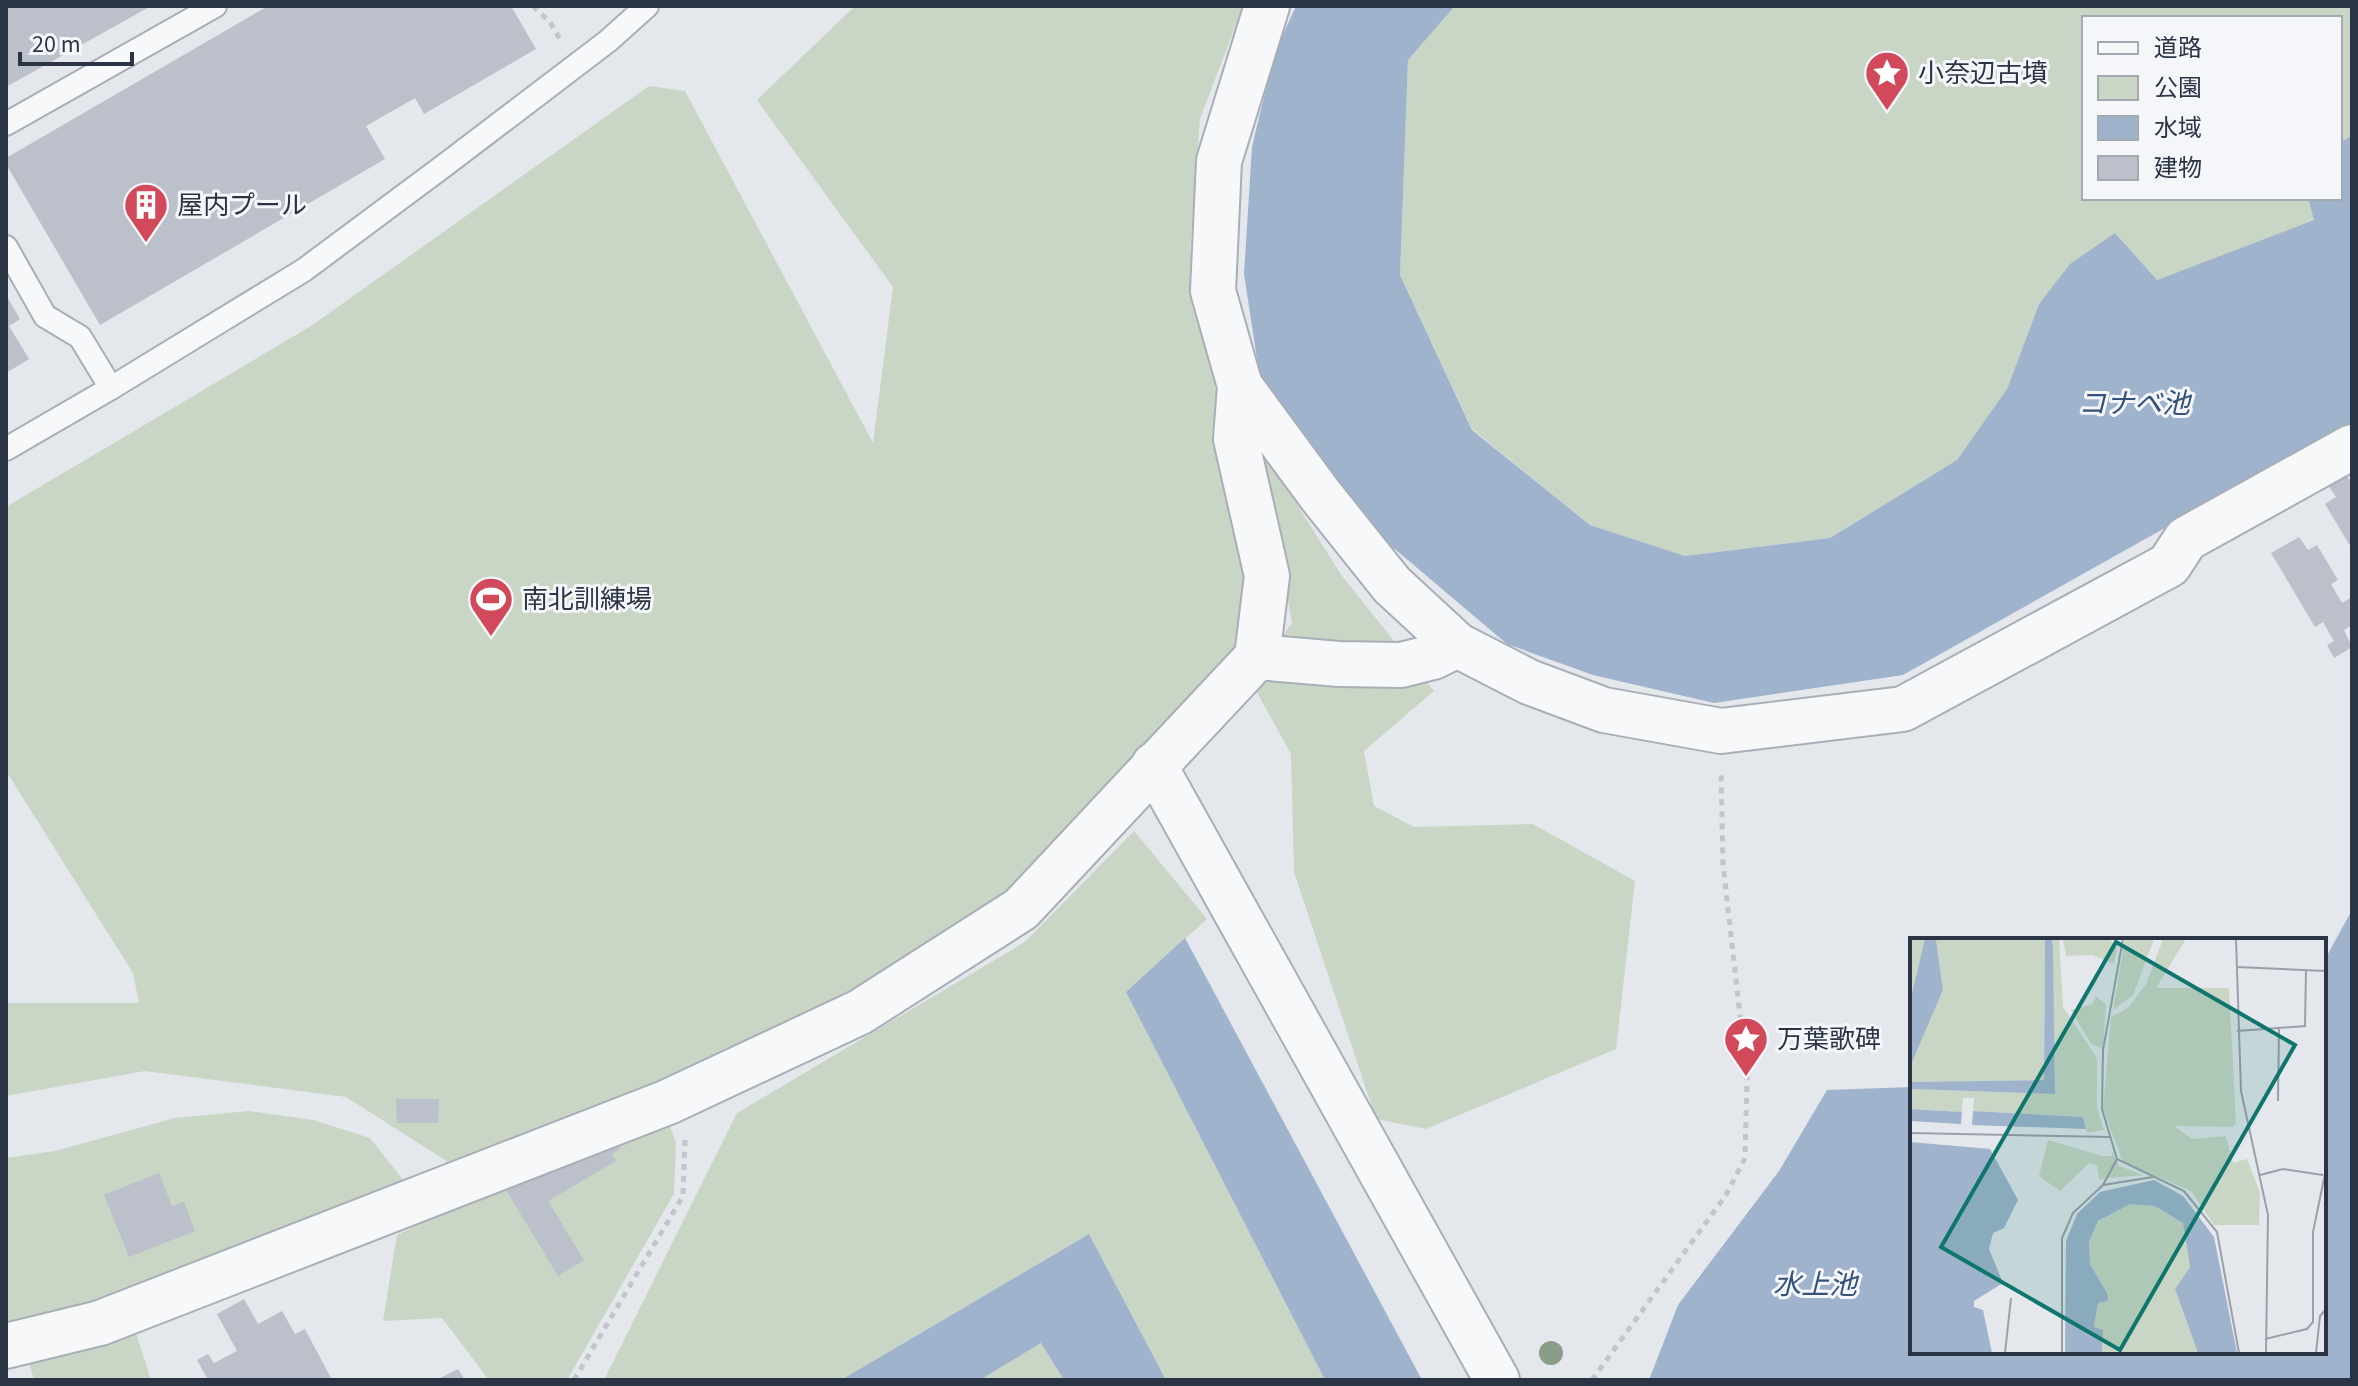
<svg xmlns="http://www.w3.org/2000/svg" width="2358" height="1386" font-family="'Source Sans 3','Noto Sans JP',sans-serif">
	<rect width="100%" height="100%" fill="#e4e7ec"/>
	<!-- green -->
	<g fill="#c9d6c5">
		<path d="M855,6H1243L1200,119L1190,251L1257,610L1240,646L1015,902L690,1081L456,1167L346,1097L145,1071L6,1096V1003H139L133,973L6,771V507L311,326L649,86L685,91L873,443L893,287L757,100Z"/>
		<path d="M1455,6H2352V135L2340,143V18H2084V198H2308L2315,220L2157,280L2115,233L2039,304L2007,389L1957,460L1830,538L1685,556L1590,525L1472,429L1400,275L1408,60Z"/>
		<path d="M1262,449L1342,576L1434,691L1364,751L1374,806L1414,827L1533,824L1635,881L1616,1049L1426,1129L1376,1119L1294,872L1291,754L1255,689L1229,710L1292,623Z"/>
		<path d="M1134,831L1207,919L1126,992L1325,1380H1166L1089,1234L841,1380H604L737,1113L1025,942Z"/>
		<path d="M662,1104L676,1143L674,1194L567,1380H489L442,1318L383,1321L397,1235Z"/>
		<path d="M249,1111L313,1120L370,1138L404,1181L401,1189L6,1335V1158L55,1151L175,1118Z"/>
		<path d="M134,1327L151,1380H34L29,1363Z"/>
		<path d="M1041,1343L1064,1380H980Z"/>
	</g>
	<!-- water -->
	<g fill="#9fb4cc">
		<path d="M1296,6H1455L1408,60L1400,275L1472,430L1590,525L1685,556L1830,538L1957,460L2007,389L2039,304L2070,264L2115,233L2157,280L2314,220L2308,198H2340V143L2352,135V423L1903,675L1714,703L1593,675L1507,644L1370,528L1259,372L1244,274L1252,147L1274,54Z"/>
		<path d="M2352,910V1380H1649L1678,1305L1779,1171L1827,1090L1912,1087V1352H2324V961Z"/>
		<path d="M1185,938L1422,1380H1325L1126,992Z"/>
		<path d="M1089,1234L1166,1380H1064L1041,1343L980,1380H841Z"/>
	</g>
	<!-- building -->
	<g fill="#bbc0ca">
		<path d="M6,6H151L6,87Z"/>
		<path d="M268,6H511L536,49L424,114L415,98L366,126L385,159L100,325L6,164V158Z"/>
		<path d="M6,295L20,319L9,326L29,359L6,373Z"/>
		<path d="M2346,474L2352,484V549L2325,504L2336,497L2328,485Z"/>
		<path d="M2299,537L2308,550L2317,545L2338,580L2331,584L2342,603L2352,597V625L2344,630L2352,647L2334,658L2327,645L2334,641L2323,622L2315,627L2271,553Z"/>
		<path d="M396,1099H439L438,1123H397Z"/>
		<path d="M602,1131L612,1137L620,1149L612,1154L616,1161L548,1201L584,1260L558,1276L506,1190Z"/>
		<path d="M159,1173L172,1206L184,1202L195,1231L129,1257L104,1195Z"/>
		<path d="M244,1299L258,1324L282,1311L295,1334L305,1329L332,1380H208L197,1360L208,1354L214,1363L237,1351L217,1314Z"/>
		<path d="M458,1369L465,1380H436Z"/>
	</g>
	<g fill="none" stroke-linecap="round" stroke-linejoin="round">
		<!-- lane casing -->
		<g stroke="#a9aeb7" stroke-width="26">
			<g id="lane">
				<path d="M6,124L215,6"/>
				<path d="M6,247L45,316L80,337L111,388"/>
				<path d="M6,449L111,388L304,270L445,165L608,41L647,6"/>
			</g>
		</g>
		<!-- street casing -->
		<g stroke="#a9aeb7" stroke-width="48">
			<g id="street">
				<path d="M1240,386L1321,496L1392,585L1457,645L1529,682L1604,710L1721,731L1903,709L2169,565L2186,539L2352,447"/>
				<path d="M1257,657L1339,664L1401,665L1433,657L1457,645"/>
				<path d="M1154,765L1497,1380"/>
				<path d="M6,1346L100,1323L668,1102L860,1012L1021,909L1257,657L1267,576L1236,439L1240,386L1213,291L1219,161L1267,6"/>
			</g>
		</g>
		<!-- path -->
		<g stroke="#c2c5cb" stroke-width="5" stroke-dasharray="6 6" stroke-linecap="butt">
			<path d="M533,6L550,22L561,41"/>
			<path d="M574,1380L683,1196L685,1139"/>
			<path d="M1592,1380L1726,1195L1745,1158L1747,1078L1723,864L1721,772"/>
		</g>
		<!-- lane -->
		<use href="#lane" stroke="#f7f8fa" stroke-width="22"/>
		<!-- street -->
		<use href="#street" stroke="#f7f8fa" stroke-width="44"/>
	</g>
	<!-- trees -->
	<circle fill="#899d89" cx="1551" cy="1353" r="12"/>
	<!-- icons -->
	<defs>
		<g id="sight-pin" transform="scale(2.3)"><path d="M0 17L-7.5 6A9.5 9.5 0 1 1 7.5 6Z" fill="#d1495b" stroke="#f4f6f9"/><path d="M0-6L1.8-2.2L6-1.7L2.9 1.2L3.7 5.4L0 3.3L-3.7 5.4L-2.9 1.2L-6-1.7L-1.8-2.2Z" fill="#fff"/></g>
		<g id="building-pin" transform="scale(2.3)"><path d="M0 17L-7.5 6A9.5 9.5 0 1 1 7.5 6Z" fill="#d1495b" stroke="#f4f6f9"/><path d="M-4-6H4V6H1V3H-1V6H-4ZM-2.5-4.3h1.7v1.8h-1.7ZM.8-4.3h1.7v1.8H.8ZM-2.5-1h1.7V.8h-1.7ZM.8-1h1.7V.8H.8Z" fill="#fff"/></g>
		<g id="stadium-pin" transform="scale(2.3)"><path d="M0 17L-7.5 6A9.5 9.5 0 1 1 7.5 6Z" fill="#d1495b" stroke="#f4f6f9"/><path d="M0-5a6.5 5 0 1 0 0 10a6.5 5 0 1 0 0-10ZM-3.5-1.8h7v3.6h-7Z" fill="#fff"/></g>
	</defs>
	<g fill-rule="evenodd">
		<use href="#sight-pin" x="1887" y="73"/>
		<use href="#building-pin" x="146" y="205"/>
		<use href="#stadium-pin" x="491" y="599"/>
		<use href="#sight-pin" x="1746" y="1039"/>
	</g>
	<g text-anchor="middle" stroke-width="6" stroke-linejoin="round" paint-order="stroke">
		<!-- poi labels -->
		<g font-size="26" fill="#2b3445" stroke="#f4f6f9" text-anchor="start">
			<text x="1918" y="82">小奈辺古墳</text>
			<text x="177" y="214">屋内プール</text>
			<text x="522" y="608">南北訓練場</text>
			<text x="1777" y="1048">万葉歌碑</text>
		</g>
		<!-- water labels -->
		<g font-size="28" font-style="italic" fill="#34527a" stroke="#f4f6f9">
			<text x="2134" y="413">コナベ池</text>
			<text x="1815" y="1294">水上池</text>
		</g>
	</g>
	<!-- overview -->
	<g transform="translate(1910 938)">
		<rect width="416" height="416" fill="#e4e7ec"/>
		<path d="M0,1H15V15L0,64ZM26,1H135L134,142L0,144V129L33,52ZM142,1H149L153,69L187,120V170L194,192L177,195L173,179L63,173L64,160H53L52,174L0,171V151L145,156ZM153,1H199L207,10L204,26L182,17L156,18ZM215,1H244L223,57L203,72ZM253,1H276L246,50H319L326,185L323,189L264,188L282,201L316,198L323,225L337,221L350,255L349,287H304L281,253L213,224L193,171L201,79L218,70L236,46ZM186,58L196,67L193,111L181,106L161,72L182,66ZM138,202L192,218H202V213L209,228L233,237L189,241L187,228L179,225L150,253L129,238ZM220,265L245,268L273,285L280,329L265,351L288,415H192L193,392L184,390L188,365L197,363V355L180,326L179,304L188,284Z" fill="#c9d6c5"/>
		<path d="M15,1H26L33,52L0,129V64ZM135,1H142L143,14L145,156L0,151V144L134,142ZM0,171L52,174L51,186L0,183ZM63,173L173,179L176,191L62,187ZM0,204L80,211L108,262L94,290L83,295L79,311L93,345L64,363V369L73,372L82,415H0ZM244,242L273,258L304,299L327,415H288L265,351L280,329L273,285L245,268L220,266L188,283L179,304L180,326L197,355L198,363L188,365L184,389L193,392L192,415H155L156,303L167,276L190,254Z" fill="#9fb4cc"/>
		<path fill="none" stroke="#9a9fa9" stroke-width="2" d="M213,1L193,112L192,171L207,221L274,253L307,294L329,415M326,1L331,153L358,277L356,415M327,29L416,33M327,93L395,88L396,32M368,163L369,90M0,195L201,199M350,237L373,231L413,237M193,247L207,221M355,401L397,391L403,384V294L416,231M95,415L101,360M152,415V300L163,275L193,247L243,239M406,415L410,378L416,371"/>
		<path fill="#0f766e" fill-opacity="0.15" stroke="#0f766e" stroke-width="4" d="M206,4L385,107L210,412L31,309Z"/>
		<rect width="416" height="416" fill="none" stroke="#2b3445" stroke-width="4"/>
	</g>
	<!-- border -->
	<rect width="2358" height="1386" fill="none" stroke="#2b3445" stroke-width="16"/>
	<!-- legend -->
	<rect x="2082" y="16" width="260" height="184" fill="#f4f6f9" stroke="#a4a8b1" stroke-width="2"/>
	<rect x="2098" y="42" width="40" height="12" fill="#f7f8fa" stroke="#a4a8b1" stroke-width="2"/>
	<text x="2154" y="56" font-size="24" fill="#2b3445">道路</text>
	<rect x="2098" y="76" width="40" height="24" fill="#c9d6c5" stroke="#a4a8b1" stroke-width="2"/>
	<text x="2154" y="96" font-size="24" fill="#2b3445">公園</text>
	<rect x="2098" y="116" width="40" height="24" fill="#9fb4cc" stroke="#a4a8b1" stroke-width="2"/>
	<text x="2154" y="136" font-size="24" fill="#2b3445">水域</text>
	<rect x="2098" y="156" width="40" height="24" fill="#bbc0ca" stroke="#a4a8b1" stroke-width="2"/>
	<text x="2154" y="176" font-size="24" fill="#2b3445">建物</text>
	<!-- scale -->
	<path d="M20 52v12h112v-12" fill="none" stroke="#2b3445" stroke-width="4"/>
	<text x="32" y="52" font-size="24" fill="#2b3445" stroke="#f4f6f9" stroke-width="6" paint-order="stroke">20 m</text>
</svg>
